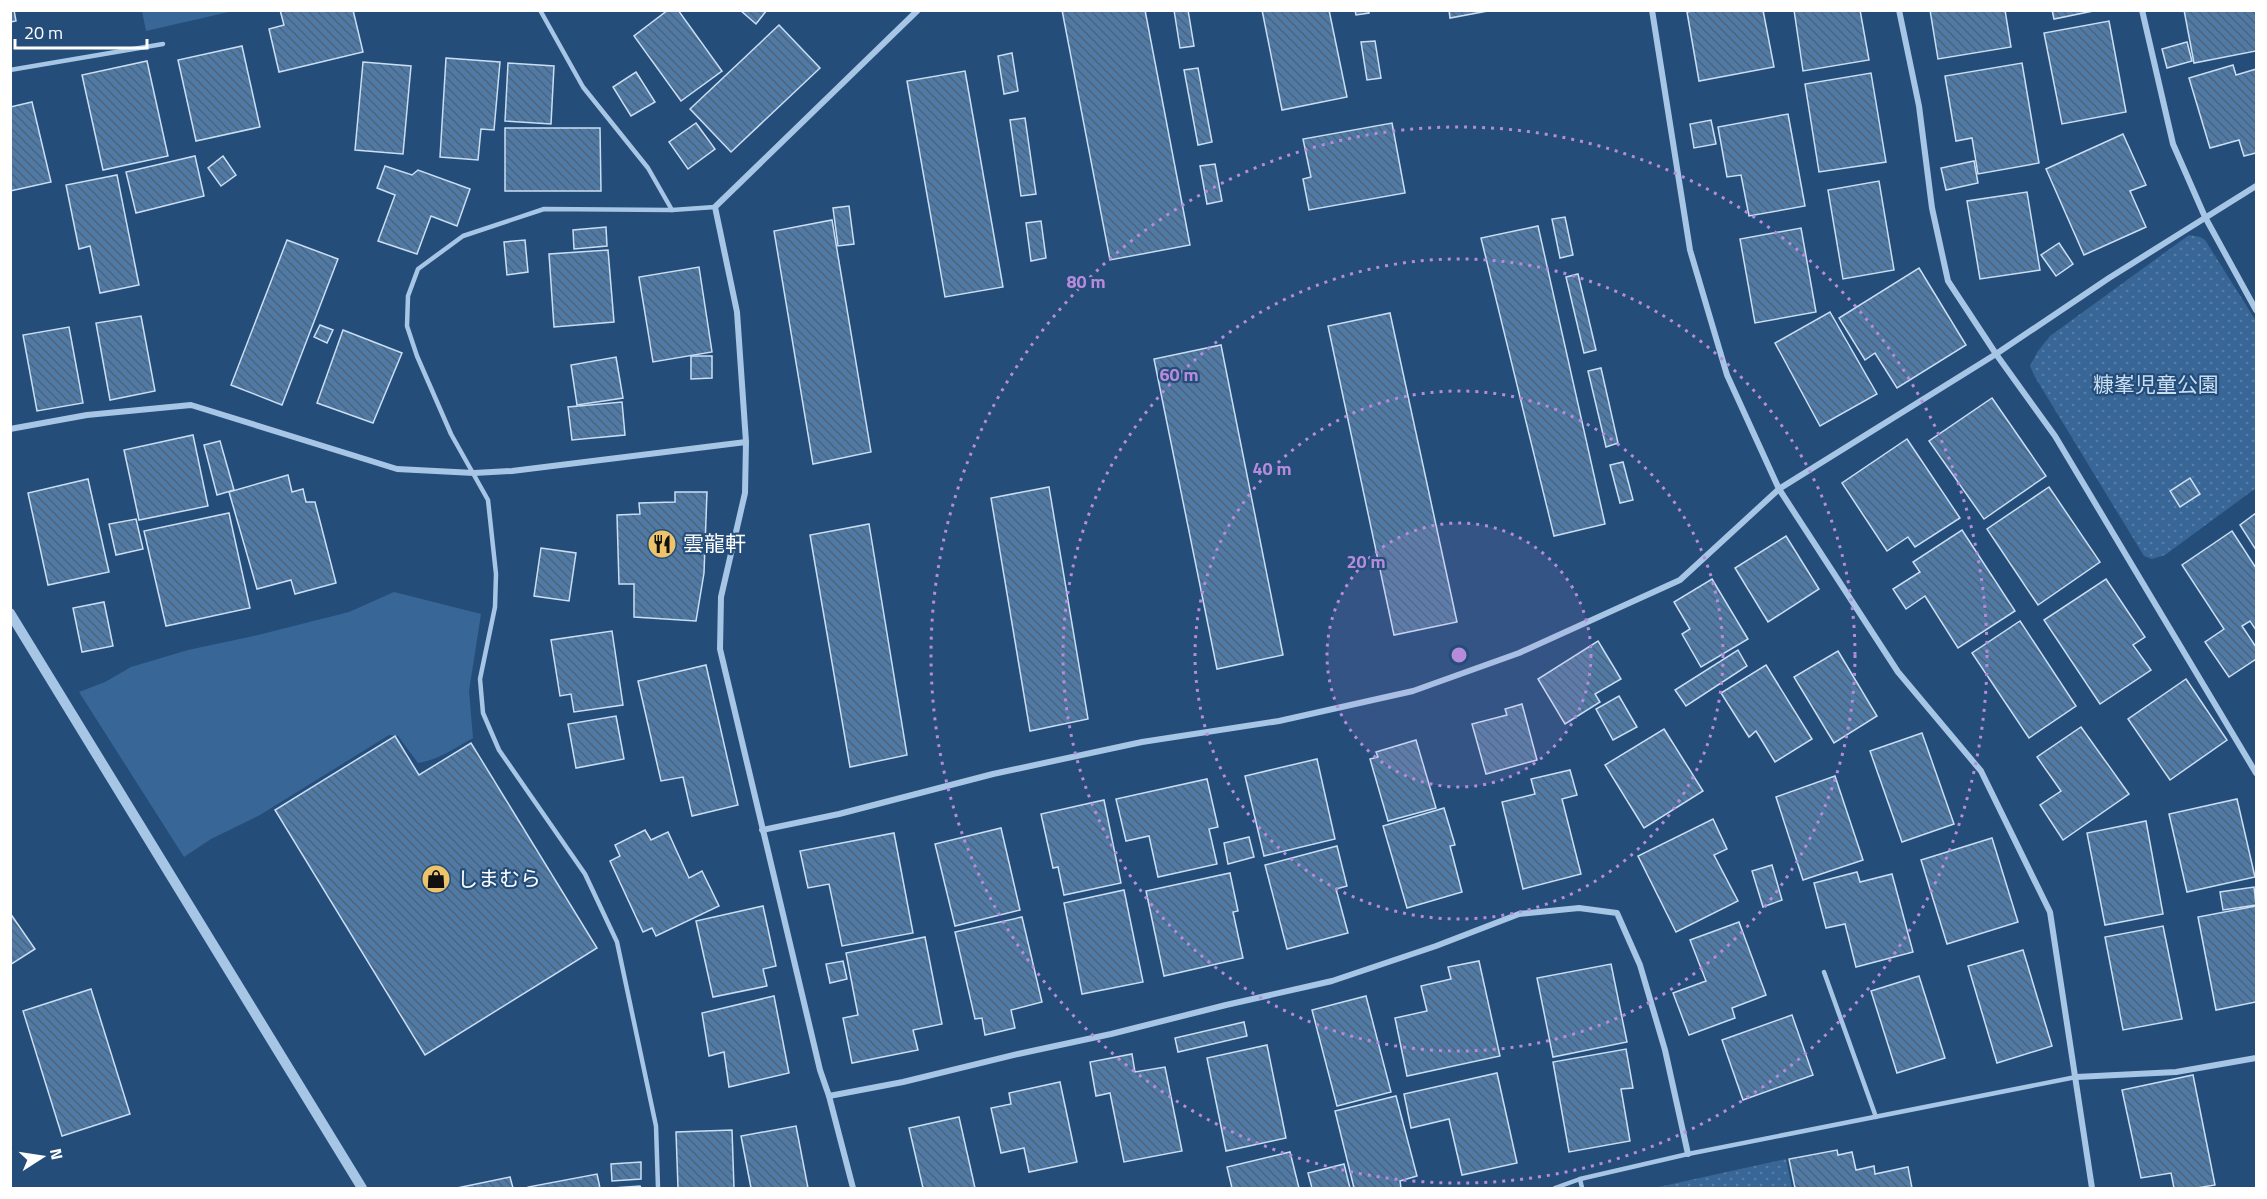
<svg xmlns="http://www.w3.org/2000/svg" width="2267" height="1199" font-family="'Titillium Web','Noto Sans JP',sans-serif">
	<defs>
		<pattern id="park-dots" width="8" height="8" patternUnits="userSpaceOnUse" patternTransform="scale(1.5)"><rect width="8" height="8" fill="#386697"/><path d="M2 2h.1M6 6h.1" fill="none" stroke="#567da7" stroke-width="1.8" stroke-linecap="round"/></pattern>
		<pattern id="building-back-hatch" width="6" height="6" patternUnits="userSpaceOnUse" patternTransform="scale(1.5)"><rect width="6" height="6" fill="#507aa6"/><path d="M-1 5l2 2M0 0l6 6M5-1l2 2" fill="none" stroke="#4e6379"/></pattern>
	</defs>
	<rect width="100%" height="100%" fill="#244d7a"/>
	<!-- green -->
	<g fill="#386697">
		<path d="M142,11V10L233,11L146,31Z"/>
		<path d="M394,592L481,614L469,691L473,738C455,748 438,760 418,763L398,736L389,735L260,815L211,839L184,857L79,692L105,682L131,667L188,650L258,635L349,612Z"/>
	</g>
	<!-- park -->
	<g fill="url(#park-dots)">
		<path d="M2189,235L2200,237L2205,240L2256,321V488L2165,555L2152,559L2144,556L2035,377L2030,366L2038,351L2050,336Z"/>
		<path d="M1786,1159L1792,1188H1654Z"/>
	</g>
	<!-- building -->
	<g fill="url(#building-back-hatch)" stroke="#cadef3" stroke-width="1.5">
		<path d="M10,10H14L16,21L10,22Z"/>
		<path d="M280,10H353L363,52L279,72L269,29L284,25Z"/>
		<path d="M668,10H678L722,71L681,101L634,36Z"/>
		<path d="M740,10H767L756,24Z"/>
		<path d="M1062,10H1145L1190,245L1110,260Z"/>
		<path d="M1174,10H1188L1194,46L1180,48Z"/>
		<path d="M1262,10H1329L1347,97L1282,110Z"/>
		<path d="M1355,10H1369V13L1356,15Z"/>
		<path d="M1449,10H1493L1450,18Z"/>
		<path d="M1696,10H1763L1774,67L1699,81L1687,12Z"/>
		<path d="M1794,10H1860L1869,60L1803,71Z"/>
		<path d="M1930,10H2005L2011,47L1938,59Z"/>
		<path d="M2052,10H2098L2054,19Z"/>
		<path d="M2184,10H2256V51L2194,63Z"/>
		<path d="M2109,21L2126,112L2062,124L2044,33Z"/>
		<path d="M779,25L820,68L731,152L690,109Z"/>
		<path d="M1375,41L1381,78L1367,80L1361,42Z"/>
		<path d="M2187,42L2192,61L2167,68L2162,49Z"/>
		<path d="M242,46L260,127L196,141L178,60Z"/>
		<path d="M1012,53L1018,91L1004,94L998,56Z"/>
		<path d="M446,58L500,62L494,130L481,129L478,160L440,157Z"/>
		<path d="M147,61L168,156L103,170L82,75Z"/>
		<path d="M363,62L411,66L403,154L355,150Z"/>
		<path d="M508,63L554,66L551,124L505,121Z"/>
		<path d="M2022,63L2039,163L1978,174L1972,138L1956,141L1945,76Z"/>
		<path d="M2233,65L2236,75L2256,69V153L2244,156L2239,140L2210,148L2189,78Z"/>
		<path d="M1198,68L1212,142L1198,145L1184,70Z"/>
		<path d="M965,71L1003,287L945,297L907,81Z"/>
		<path d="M636,72L655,102L631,116L613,87Z"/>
		<path d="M1871,73L1886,162L1819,172L1805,84Z"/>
		<path d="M32,102L51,182L10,191V107Z"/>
		<path d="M1788,114L1805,206L1749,216L1741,175L1727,177L1718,127Z"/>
		<path d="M1025,118L1036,194L1021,196L1010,120Z"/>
		<path d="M1711,120L1716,144L1694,148L1690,124Z"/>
		<path d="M696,123L715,149L688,169L669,142Z"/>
		<path d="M1392,123L1405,193L1309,210L1303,179L1311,177L1303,139Z"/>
		<path d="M505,128H600L601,191H505Z"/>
		<path d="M2123,134L2146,185L2130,191L2146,227L2084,255L2046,169Z"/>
		<path d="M195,156L204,196L136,213L126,172Z"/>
		<path d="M223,156L236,175L221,186L208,168Z"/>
		<path d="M1974,161L1978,183L1946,190L1941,168Z"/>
		<path d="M1215,164L1222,201L1207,204L1200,166Z"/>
		<path d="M385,166L412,175L418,170L470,189L457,226L431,216L417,254L378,241L395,195L377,188Z"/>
		<path d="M117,175L139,285L100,293L90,246L79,249L66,185Z"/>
		<path d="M1879,181L1894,270L1843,279L1828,190Z"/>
		<path d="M2027,192L2040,270L1980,279L1967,201Z"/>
		<path d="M849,206L854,244L838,246L833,208Z"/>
		<path d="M1565,217L1573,255L1560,258L1552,219Z"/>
		<path d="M832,220L871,452L813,464L774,231Z"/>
		<path d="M1041,221L1046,258L1031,261L1026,223Z"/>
		<path d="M1538,226L1605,524L1554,536L1481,238Z"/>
		<path d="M606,227L607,246L574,249L573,230Z"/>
		<path d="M1801,228L1816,312L1755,323L1740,239Z"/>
		<path d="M287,240L338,259L282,405L231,385Z"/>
		<path d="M525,240L528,272L507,275L504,242Z"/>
		<path d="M2059,243L2073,264L2056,276L2041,255Z"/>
		<path d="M608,250L614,322L554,327L549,254Z"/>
		<path d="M699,267L712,352L653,362L639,277Z"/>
		<path d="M1919,268L1966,345L1897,388L1875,353L1865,360L1839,318Z"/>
		<path d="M1578,274L1596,350L1584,353L1566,277Z"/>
		<path d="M1830,312L1877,394L1820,426L1775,343Z"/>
		<path d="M1390,313L1457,622L1394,635L1328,326Z"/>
		<path d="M141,316L155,391L110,400L96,323Z"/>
		<path d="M320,325L333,330L327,343L314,337Z"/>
		<path d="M69,327L83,403L37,411L23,335Z"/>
		<path d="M343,330L402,353L373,423L317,403Z"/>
		<path d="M1221,345L1283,655L1217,669L1154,359Z"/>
		<path d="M691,356H712V378L691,379Z"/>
		<path d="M616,357L623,398L577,405L571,365Z"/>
		<path d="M1601,368L1618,443L1606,447L1588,371Z"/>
		<path d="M1992,398L2046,476L1984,519L1929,441Z"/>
		<path d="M622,402L625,435L572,440L568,407Z"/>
		<path d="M193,435L208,506L139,520L124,450Z"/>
		<path d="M1907,439L1960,518L1915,547L1908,537L1887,551L1842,483Z"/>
		<path d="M220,441L234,490L217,495L204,445Z"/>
		<path d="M1623,462L1633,500L1620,503L1610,465Z"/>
		<path d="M288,475L292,492L303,489L306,502H315L336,583L295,594L291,580L257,589L229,492Z"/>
		<path d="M2190,478L2200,494L2180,507L2170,491Z"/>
		<path d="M88,479L109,572L48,585L28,493Z"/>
		<path d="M1049,487L1088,719L1030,731L991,498Z"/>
		<path d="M2049,487L2100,562L2038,605L1987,529Z"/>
		<path d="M675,492H707L704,573L696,621L634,617V584H619L617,515L640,514L639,503L675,502Z"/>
		<path d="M229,513L250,608L166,626L144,531Z"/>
		<path d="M2256,513V550L2240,525Z"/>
		<path d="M136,519L143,549L116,555L109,524Z"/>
		<path d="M869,524L907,755L850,767L810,535Z"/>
		<path d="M1962,530L2015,611L1958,648L1925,596L1906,609L1893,589L1920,572L1913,562Z"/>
		<path d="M2232,531L2256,568V630L2250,621L2242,626L2256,647V659L2229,677L2205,642L2224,629L2182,565Z"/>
		<path d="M1786,536L1819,589L1768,622L1735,568Z"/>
		<path d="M541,548L576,553L569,601L534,596Z"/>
		<path d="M1712,579L1748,639L1701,667L1682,634L1690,629L1674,602Z"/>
		<path d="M2106,579L2145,637L2133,645L2151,670L2100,704L2044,620Z"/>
		<path d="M104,602L113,646L82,652L73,608Z"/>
		<path d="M2020,621L2076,706L2029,738L1972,653Z"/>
		<path d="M612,631L623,705L574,712L571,694L560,696L551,640Z"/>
		<path d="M1598,641L1621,679L1595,694L1600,702L1565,724L1538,679Z"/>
		<path d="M1738,650L1747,666L1686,706L1675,690Z"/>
		<path d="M1838,651L1877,716L1834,743L1794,677Z"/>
		<path d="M706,665L738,805L692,816L683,777L661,781L638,681Z"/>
		<path d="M1766,665L1812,739L1775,762L1756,731L1749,737L1721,693Z"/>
		<path d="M2186,679L2227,740L2170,780L2128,719Z"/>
		<path d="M1619,696L1637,727L1613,740L1596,709Z"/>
		<path d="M1522,704L1537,760L1486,774L1472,724L1507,715L1505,709Z"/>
		<path d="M616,716L624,759L576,768L568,724Z"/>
		<path d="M2081,727L2129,794L2063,840L2040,805L2061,791L2037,757Z"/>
		<path d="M1664,729L1703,791L1644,828L1605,765Z"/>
		<path d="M1922,733L1954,824L1902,842L1870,751Z"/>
		<path d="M395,736L419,775L471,743L597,948L425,1055L275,810Z"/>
		<path d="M1416,740L1436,808L1388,821L1370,759L1378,757L1376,752Z"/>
		<path d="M1317,759L1335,839L1264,856L1245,776Z"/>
		<path d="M1570,770L1577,795L1562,799L1581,874L1523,889L1502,802L1535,794L1531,779Z"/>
		<path d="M1835,776L1863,860L1803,880L1776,797Z"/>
		<path d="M1207,779L1218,827L1209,829L1217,864L1158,877L1149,836L1126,841L1116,799Z"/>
		<path d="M2237,799L2255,877L2187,892L2169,814Z"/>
		<path d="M1104,800L1121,883L1064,895L1058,867L1053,868L1041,814Z"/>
		<path d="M1444,808L1455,845L1450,846L1462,892L1407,908L1383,826Z"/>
		<path d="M1713,819L1727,849L1714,855L1738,901L1676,932L1638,856Z"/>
		<path d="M2146,821L2163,914L2105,925L2087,833Z"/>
		<path d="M1001,828L1020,910L955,926L935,844Z"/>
		<path d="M645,830L651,840L668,832L689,878L702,871L719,906L656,936L652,928L643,932L610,861L620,856L615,845Z"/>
		<path d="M894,833L913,933L842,946L829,884L808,888L800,851Z"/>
		<path d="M1249,837L1254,857L1228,864L1224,843Z"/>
		<path d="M1992,838L2018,922L1947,944L1921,860Z"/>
		<path d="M1337,846L1347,886L1336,889L1348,933L1287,949L1265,865Z"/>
		<path d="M1772,865L1782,900L1763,907L1752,871Z"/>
		<path d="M1857,872L1860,882L1892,874L1913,952L1856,967L1845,924L1826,928L1814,883Z"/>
		<path d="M1230,873L1238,911L1233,912L1243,958L1164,976L1146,891Z"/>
		<path d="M2254,887L2256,905L2223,910L2220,892Z"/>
		<path d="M1124,890L1143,982L1082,994L1064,903Z"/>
		<path d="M763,906L776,966L763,969L767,986L713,997L696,921Z"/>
		<path d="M2256,906V1002L2216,1010L2198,917Z"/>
		<path d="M10,913L35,949L10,965Z"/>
		<path d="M1022,917L1042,1002L1011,1010L1015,1028L985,1035L982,1018L975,1019L955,932Z"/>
		<path d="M1739,922L1766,995L1732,1008L1735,1018L1689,1035L1673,993L1706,981L1690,940Z"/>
		<path d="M2163,926L2182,1019L2123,1030L2105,937Z"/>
		<path d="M925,937L942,1024L913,1030L918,1050L852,1063L843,1018L858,1015L846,953Z"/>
		<path d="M2023,950L2052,1046L1997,1063L1968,966Z"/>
		<path d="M843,961L847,979L830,983L826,964Z"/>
		<path d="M1479,961L1500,1056L1407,1076L1395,1018L1427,1011L1421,986L1451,979L1448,967Z"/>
		<path d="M1611,964L1627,1042L1553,1057L1537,978Z"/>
		<path d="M1919,976L1945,1058L1897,1073L1871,991Z"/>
		<path d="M91,989L130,1114L62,1136L23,1011Z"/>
		<path d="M774,996L789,1073L729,1087L724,1052L709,1056L702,1013Z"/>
		<path d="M1366,996L1391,1092L1337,1106L1312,1010Z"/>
		<path d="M1792,1015L1813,1075L1743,1100L1722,1040Z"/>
		<path d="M1244,1022L1247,1036L1178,1052L1175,1038Z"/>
		<path d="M1267,1045L1286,1138L1226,1151L1207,1058Z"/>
		<path d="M1626,1049L1633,1088L1621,1089L1630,1141L1569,1152L1553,1062Z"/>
		<path d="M1132,1054L1135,1072L1165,1067L1182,1151L1124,1162L1110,1093L1096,1096L1090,1062Z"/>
		<path d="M1497,1073L1517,1163L1462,1175L1449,1119L1411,1128L1404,1094Z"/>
		<path d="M2193,1075L2215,1185L2197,1188H2174L2171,1173L2141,1178L2122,1090Z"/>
		<path d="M1060,1082L1077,1162L1029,1172L1024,1148L1001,1153L991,1108L1011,1104L1009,1093Z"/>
		<path d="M1396,1096L1417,1176L1400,1181L1401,1188H1354L1335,1111Z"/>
		<path d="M959,1117L975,1188H923L909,1128Z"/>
		<path d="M796,1126L808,1188H751L741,1136Z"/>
		<path d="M732,1130L734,1188H678L676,1132Z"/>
		<path d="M1837,1150L1838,1155L1852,1152L1856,1170L1874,1166L1875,1174L1908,1167L1912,1188H1795L1789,1159Z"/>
		<path d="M1290,1152L1299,1188H1232L1227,1167Z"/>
		<path d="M641,1162V1179L612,1181L611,1164Z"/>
		<path d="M1344,1164L1350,1188H1312L1308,1173Z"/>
		<path d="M597,1174L600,1188H528V1187Z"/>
		<path d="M510,1177L513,1188H457Z"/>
		<path d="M640,1186L641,1188H613Z"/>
	</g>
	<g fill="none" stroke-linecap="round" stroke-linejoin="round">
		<!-- service -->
		<g stroke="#a7c5e4" stroke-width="4.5">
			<path d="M540,10L583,87L648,168L672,210"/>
			<path d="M10,70L163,44"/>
			<path d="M1824,972L1876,1117"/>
			<path d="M1580,1179L1582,1188"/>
			<path d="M658,1188L656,1126L617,942L585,874L499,750L483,713L480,679L495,607L496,574L488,500L451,434L417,356L407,326L408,296L418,269L463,236L544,209L672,210L715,207"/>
			<path d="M1555,1188L1580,1179L1688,1154L2076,1077"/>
		</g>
		<!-- minor -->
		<g stroke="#a7c5e4" stroke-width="6">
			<path d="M1652,10L1690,250L1727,375L1779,489L1898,672L1981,771L2050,912L2092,1188"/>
			<path d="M1899,10L1919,106L1932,208L1948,281L1996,354L2055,436L2256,773"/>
			<path d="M2142,10L2173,144L2205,217L2256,310"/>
			<path d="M10,429L87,415L191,405L397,469L474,473L512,471L746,442"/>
			<path d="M762,830L839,814L993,774L1142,742L1279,721L1413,691L1519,653L1680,580L1779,489L1996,354L2109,278L2256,186"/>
			<path d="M2076,1077L2176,1072L2256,1058"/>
			<path d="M829,1096L903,1082L1018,1054L1111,1034L1226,1005L1332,981L1436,946L1519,914L1579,908L1617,913L1640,965L1665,1050L1688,1154"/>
			<path d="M853,1188L829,1096L820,1070L720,649L721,597L745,493L746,442L737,312L715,207L918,10"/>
		</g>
		<!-- tertiary -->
		<path stroke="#a7c5e4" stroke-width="10" d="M10,613L362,1188"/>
	</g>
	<!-- distance rings -->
	<circle cx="1459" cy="655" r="132" fill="#b68bdc" fill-opacity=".12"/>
	<g fill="none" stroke="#b68bdc" stroke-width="3" stroke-dasharray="3 6">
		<circle cx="1459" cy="655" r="132"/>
		<circle cx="1459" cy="655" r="264"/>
		<circle cx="1459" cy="655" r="396"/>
		<circle cx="1459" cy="655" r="528"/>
	</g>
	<!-- icons -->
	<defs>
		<g id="restaurant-disc" transform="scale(1.5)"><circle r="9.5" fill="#eec46b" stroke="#244d7a"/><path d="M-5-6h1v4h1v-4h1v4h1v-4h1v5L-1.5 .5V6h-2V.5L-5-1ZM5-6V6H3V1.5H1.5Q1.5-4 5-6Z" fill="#111"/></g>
		<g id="shop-disc" transform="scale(1.5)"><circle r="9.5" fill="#eec46b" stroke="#244d7a"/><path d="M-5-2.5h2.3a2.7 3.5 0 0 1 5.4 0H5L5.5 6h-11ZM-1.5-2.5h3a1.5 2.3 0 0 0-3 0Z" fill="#111"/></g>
	</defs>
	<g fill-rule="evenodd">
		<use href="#restaurant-disc" x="662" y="544"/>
		<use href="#shop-disc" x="436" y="879"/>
	</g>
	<g text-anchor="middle" stroke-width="4.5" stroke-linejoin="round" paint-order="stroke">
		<!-- park labels -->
		<g font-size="21" fill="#cadef3" stroke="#244d7a">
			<text x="2156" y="392">糠峯児童公園</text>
		</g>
		<!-- poi labels -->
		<g font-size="21" fill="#fff" stroke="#244d7a" text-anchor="start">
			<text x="683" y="551">雲龍軒</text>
			<text x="457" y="886">しまむら</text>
		</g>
	</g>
	<circle cx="1459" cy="655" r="9" fill="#b68bdc" stroke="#244d7a" stroke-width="3"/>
	<g font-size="18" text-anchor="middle" font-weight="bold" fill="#b68bdc" stroke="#244d7a" stroke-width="4.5" stroke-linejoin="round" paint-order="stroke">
		<text x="1086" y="288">80 m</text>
		<text x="1179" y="381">60 m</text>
		<text x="1272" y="475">40 m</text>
		<text x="1366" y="568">20 m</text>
	</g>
	<!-- border -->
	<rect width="2267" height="1199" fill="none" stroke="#ffffff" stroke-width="24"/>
	<!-- north arrow -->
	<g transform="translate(42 1157) rotate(78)" stroke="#244d7a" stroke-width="4.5" paint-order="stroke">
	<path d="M0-4.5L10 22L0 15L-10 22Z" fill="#ffffff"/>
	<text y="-9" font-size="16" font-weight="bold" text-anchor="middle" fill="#ffffff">N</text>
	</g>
	<!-- scale -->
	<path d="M15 39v9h132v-9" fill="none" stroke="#ffffff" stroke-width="3"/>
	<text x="24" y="39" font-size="18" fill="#ffffff" stroke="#244d7a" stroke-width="4.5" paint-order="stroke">20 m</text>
</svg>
